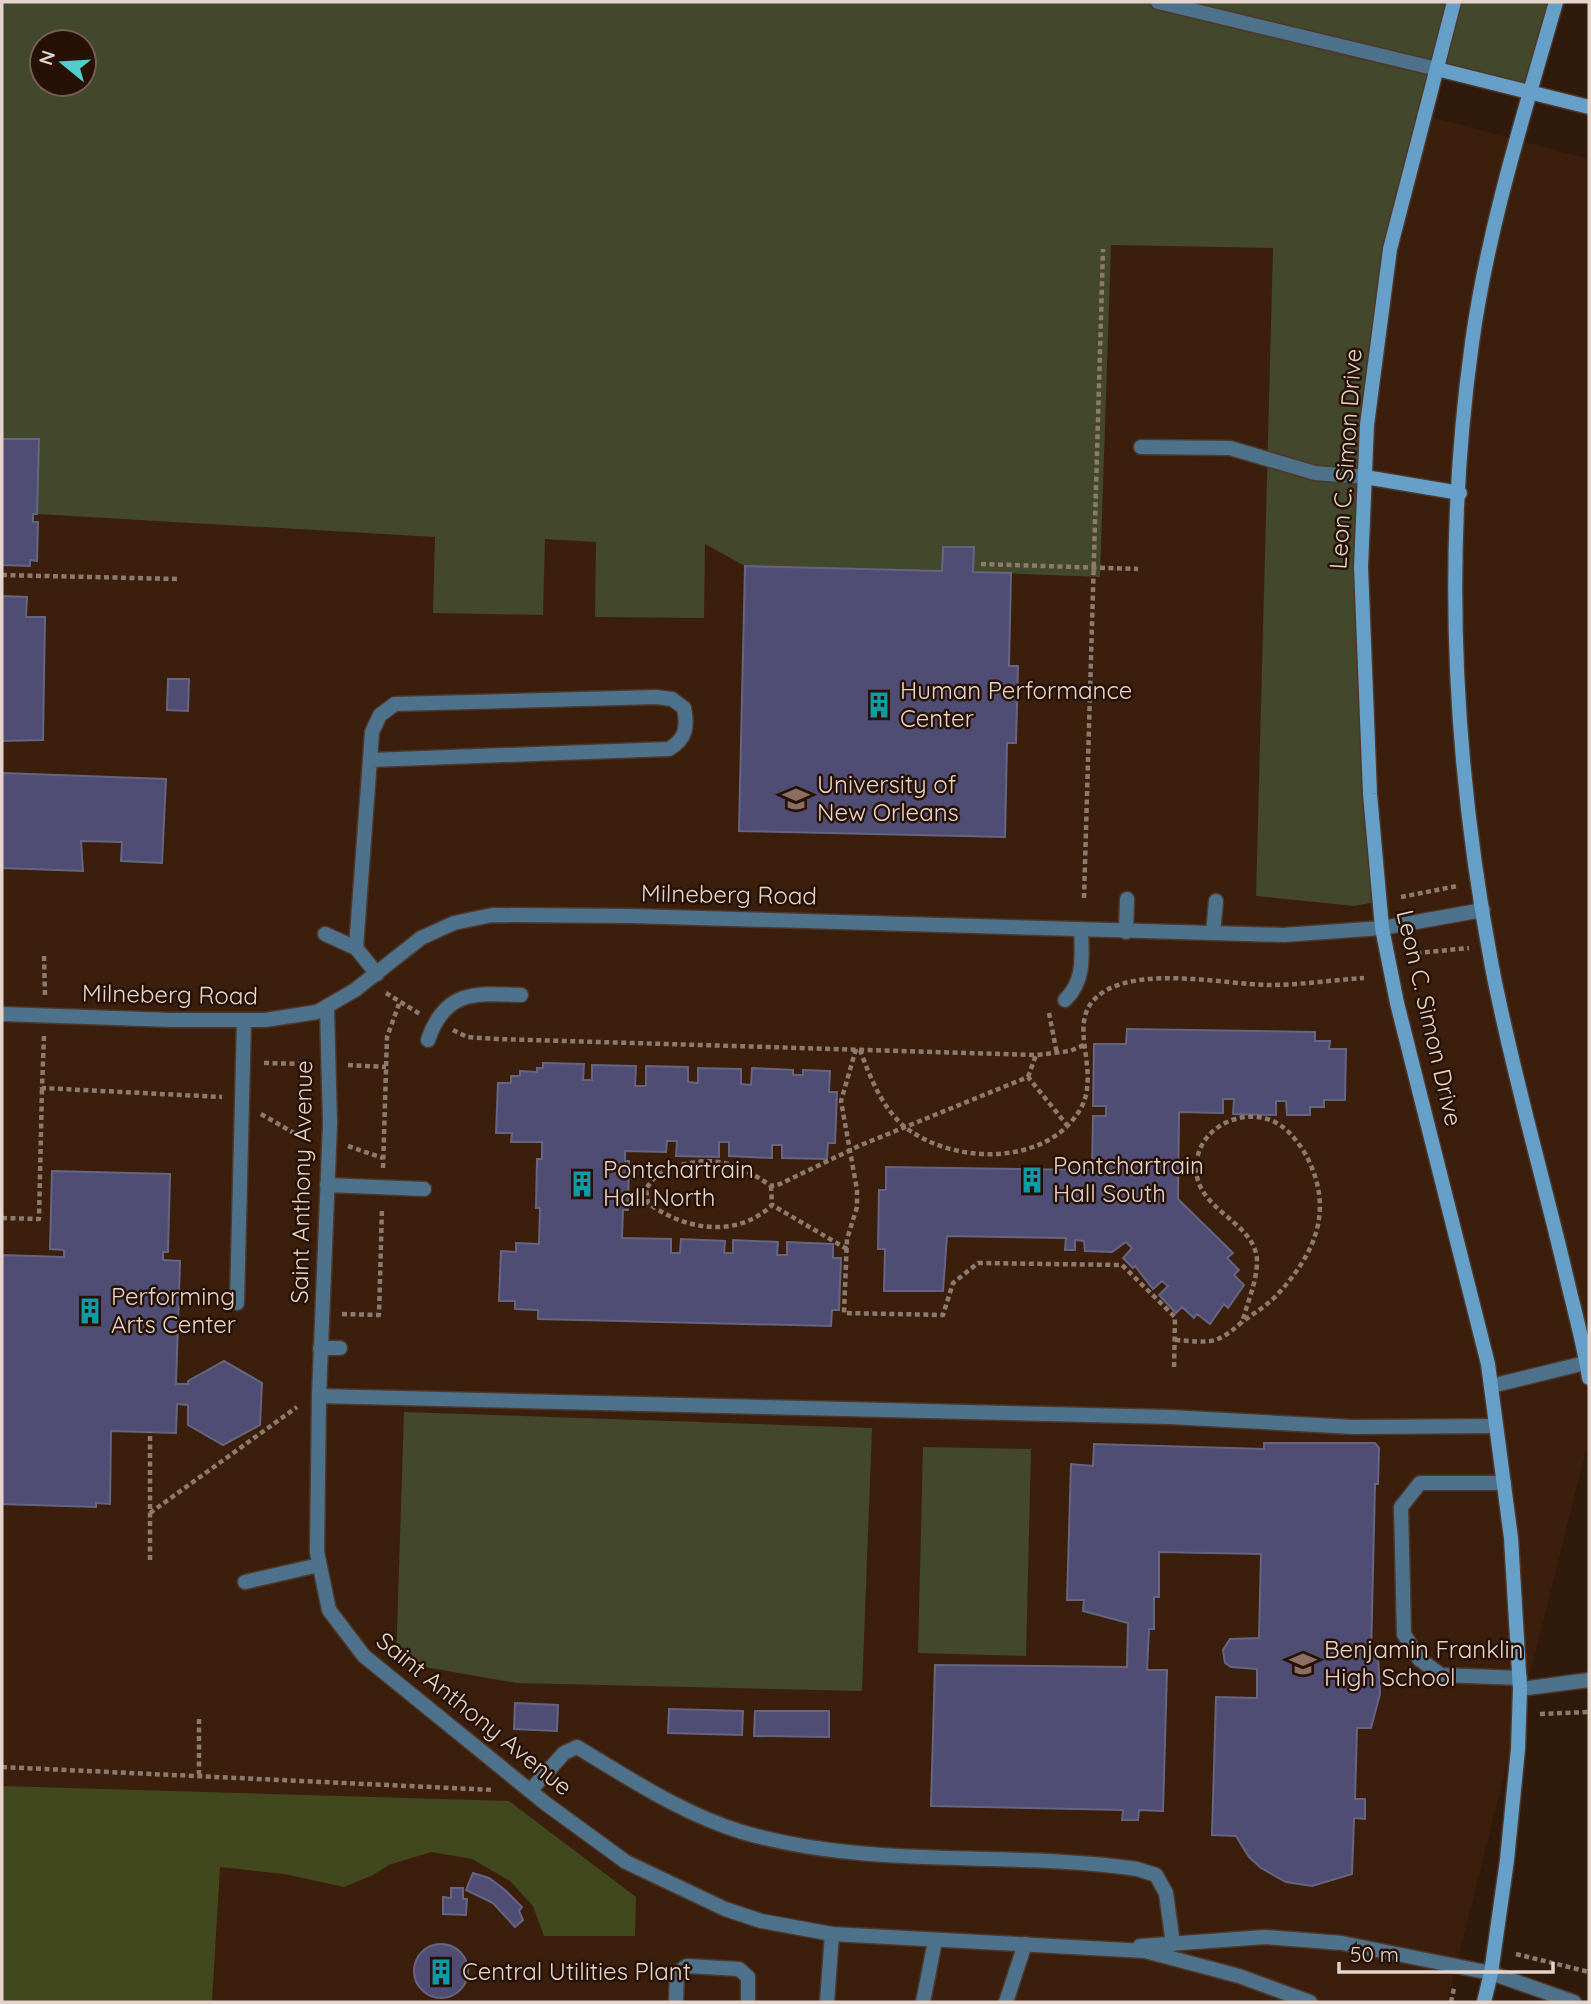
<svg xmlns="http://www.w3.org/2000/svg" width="1591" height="2004" font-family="Quicksand,sans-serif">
	<rect width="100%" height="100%" fill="#301a0c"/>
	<!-- built -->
	<path fill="#3b1f0c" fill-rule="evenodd" d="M2,2H1001L1589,159V1439L1447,2002H2ZM42,42H84V84H42Z"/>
	<!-- green -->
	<g fill="#43472b" fill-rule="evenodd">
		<path d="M2,2H1556L1530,93L1437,69L1377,340L1361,567L1380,901L1355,906L1256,896L1273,248L1111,245L1100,577L973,572L974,547H943L942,571L745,566L705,544L704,618L595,617L596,542L545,539L543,615L433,613L435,537L37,514L39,440L2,439ZM42,42H84V84H42Z"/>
		<path d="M404,1412L872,1428L862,1691L516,1683L396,1662Z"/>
		<path d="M923,1447L1031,1449L1026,1656L918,1653Z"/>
	</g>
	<!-- forest -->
	<path fill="#42481d" d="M2,1786L509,1801L636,1897L635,1936H544L533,1906L510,1881L472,1859L431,1852L389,1865L371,1876L344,1887L284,1874L220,1867L212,2002H2Z"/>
	<!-- building -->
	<g fill="#504d75" stroke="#666581" stroke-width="2">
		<path d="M2,439H39L37,514H33V522H38L37,561L30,560V566L2,565Z"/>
		<path d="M943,547H974L973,572L1011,573L1009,666H1018L1016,743H1007L1005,837L739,831L745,566L942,571Z"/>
		<path d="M2,596L27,597L26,617H45L43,740L2,741Z"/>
		<path d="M168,679H189L188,711L167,710Z"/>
		<path d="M2,773L166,779L162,863L121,861L122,842L81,841L83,871L2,868Z"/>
		<path d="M1127,1029L1315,1032V1041H1330L1329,1049H1346L1345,1100H1324V1107H1310V1115H1287L1286,1101H1276V1115L1233,1114L1234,1099H1223V1113L1179,1112L1178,1199L1233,1253L1227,1258L1239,1270L1234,1275L1244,1285L1228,1308L1224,1304L1210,1324L1197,1314L1194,1318L1182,1307L1176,1313L1159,1295L1168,1286L1162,1281L1153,1289L1135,1266L1133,1268L1123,1258L1132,1248L1126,1242L1112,1252L1085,1251L1084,1241L1075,1240V1250H1065L1066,1238L947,1236L943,1291H884L885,1249H878L879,1190H886V1167L1092,1170L1093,1116H1106V1106H1093L1094,1044H1126Z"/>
		<path d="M543,1063L584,1064L583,1080H592V1065L636,1066L635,1086H646V1066L688,1067V1082L698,1083V1068L741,1069V1084L751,1085L752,1068L793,1070V1075H803V1070L830,1071L829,1092H837L835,1143H828L827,1159L782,1158V1145H772V1158L729,1156V1142H719V1157L676,1156L677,1141H667L666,1152L625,1151V1161H629L628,1210H623L622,1238L671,1239V1253H680L681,1239L725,1241L724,1253H733V1240L778,1242L777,1255H787V1242L833,1244V1258H841L839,1310H832L831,1326L538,1319V1310L515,1309V1301H499L501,1251L516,1252V1243L539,1244L540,1208H536L537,1159H542V1142H511L512,1133H496L498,1083H511V1076H520V1071L537,1072V1068H543Z"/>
		<path d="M52,1171L170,1174L168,1252H163V1260L180,1261L176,1384H188V1381L224,1361L262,1383L260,1425L223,1445L188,1425V1405L177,1404L176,1433L111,1431L110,1504L96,1503V1507L2,1504V1255L64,1257V1250L50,1249Z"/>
		<path d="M1264,1443H1375L1379,1448L1378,1484H1375L1371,1655H1378L1380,1694L1371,1728H1357L1355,1799H1365V1819L1354,1818L1352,1874L1312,1886L1286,1882L1261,1868L1249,1857L1236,1836L1212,1835L1216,1697L1257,1698V1669L1231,1667L1225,1663L1223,1650L1230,1639L1259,1638L1261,1554L1159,1552V1597H1154V1629H1149L1147,1670H1167L1163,1811L1139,1810L1138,1820H1122L1123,1810L931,1806L935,1665L1127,1667L1128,1623L1083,1611L1084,1600H1067L1071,1464L1093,1466L1094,1444L1264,1449Z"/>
		<path d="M515,1703L558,1705L557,1731L514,1729Z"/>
		<path d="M669,1709L743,1711L742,1735L668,1733Z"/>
		<path d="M755,1711H829V1737L754,1736Z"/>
		<path d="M473,1873L489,1878L505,1890L522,1907L519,1911L523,1920L515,1927L493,1903L466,1890Z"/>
		<path d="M451,1888H463V1899H467L466,1915L443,1914V1897L451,1898Z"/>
		<circle cx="441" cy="1971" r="27"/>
	</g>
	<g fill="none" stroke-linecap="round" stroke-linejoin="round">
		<!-- service casing -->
		<g stroke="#4d382b" stroke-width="17">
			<g id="service">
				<path d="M1141,447L1230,448L1315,473L1365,477"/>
				<path d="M1126,932L1127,899"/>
				<path d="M1213,933L1216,901"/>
				<path d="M325,934L356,948L377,974"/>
				<path d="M356,948L372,732L380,715L395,704L656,697L672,699L684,708C688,727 686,739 669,749L370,760"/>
				<path d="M1065,1000C1085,981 1082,956 1081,930"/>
				<path d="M428,1040C445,990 475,993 521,995"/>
				<path d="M327,1185L424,1189"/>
				<path d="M237,1303L244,1020"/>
				<path d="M320,1348H340"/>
				<path d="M319,1396L1170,1417L1353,1427L1496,1426"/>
				<path d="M1504,1483H1420L1401,1507L1404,1634L1419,1659L1441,1675L1520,1678"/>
				<path d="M245,1582L319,1565"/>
				<path d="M530,1791L564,1753L577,1747C630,1779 683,1814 742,1832C871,1870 1006,1850 1137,1869L1156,1875L1166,1893L1173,1944"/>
				<path d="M676,2002L677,1973L687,1966L739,1969L748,1977V2002"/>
				<path d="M827,2002L832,1934"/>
				<path d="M923,2002L935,1941"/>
				<path d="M1006,2002L1025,1944"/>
			</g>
		</g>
		<!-- minor casing -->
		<g stroke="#4d382b" stroke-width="17">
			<g id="minor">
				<path d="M327,1008L330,1123L319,1396L317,1552L329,1610L364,1656L545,1803L626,1862L725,1909L761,1921L832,1934L1145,1951L1239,1976L1310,2002"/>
				<path d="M2,1014L171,1020H265L317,1012L355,990L421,938L454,923L492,915L631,916L1283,935L1382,928L1483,910"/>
				<path d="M1491,1386L1589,1362"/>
				<path d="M1520,1689L1589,1680"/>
				<path d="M1140,1946L1265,1937L1342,1943L1491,1973L1574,2002"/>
			</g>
		</g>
		<!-- tertiary casing -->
		<g stroke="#4d382b" stroke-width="17">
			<path id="tertiary" d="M1158,2L1437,69"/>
		</g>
		<!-- secondary casing -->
		<g stroke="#4d382b" stroke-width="17">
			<g id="secondary">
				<path d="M1454,2L1390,249L1367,425L1361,567L1370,794L1382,928L1397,1003L1488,1364L1511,1538L1520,1689L1518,1749L1507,1860L1491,1973L1484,2002"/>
				<path d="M1556,2C1524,114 1488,227 1472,343C1443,551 1453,761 1492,967C1512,1071 1542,1173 1566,1275C1574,1310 1584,1344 1589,1378"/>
				<path d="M1437,69L1589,107"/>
				<path d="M1365,477L1460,493"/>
			</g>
		</g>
		<!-- path -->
		<g stroke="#8d7a6f" stroke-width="4.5" stroke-dasharray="5 3.5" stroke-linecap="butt">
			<path d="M981,564L1138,569"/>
			<path d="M2,575L179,579"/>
			<path d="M1401,897L1457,886"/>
			<path d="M1084,898L1103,249"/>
			<path d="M1408,954L1469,948"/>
			<path d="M44,956L45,995"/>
			<path d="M386,993L420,1014"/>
			<path d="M1049,1013L1057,1054"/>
			<path d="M453,1030L467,1037L496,1039L1037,1055L1070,1051L1084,1045"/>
			<path d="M44,1036L42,1088L222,1097"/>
			<path d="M856,1049L841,1101L857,1190V1207L847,1239L844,1313L943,1315L953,1283L978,1263L1122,1265L1175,1317L1174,1370"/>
			<path d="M860,1050C870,1077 882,1108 905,1127C953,1165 1048,1167 1081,1108C1103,1067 1060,1018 1105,991C1146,967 1223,984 1269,985C1300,985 1333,980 1364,978"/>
			<path d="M264,1063L308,1064"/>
			<path d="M348,1065L386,1067"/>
			<path d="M1028,1077L1036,1055"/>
			<path d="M261,1114L308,1141"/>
			<path d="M348,1146L383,1158"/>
			<path d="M383,1168L387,1037L399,1004"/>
			<path d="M771,1186L772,1205"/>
			<path d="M2,1218L39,1219L42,1088"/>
			<path d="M847,1249L772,1205C737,1239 684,1230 648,1203L646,1189C655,1174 666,1169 682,1165C718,1155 742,1166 771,1186L780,1184L861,1145L1028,1077L1067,1125"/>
			<path d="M342,1314L379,1315L382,1208"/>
			<path d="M1175,1340C1211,1342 1215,1346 1242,1322C1254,1313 1265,1307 1276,1296C1314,1255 1335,1212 1307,1157C1301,1146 1291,1132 1280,1125C1252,1106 1207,1121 1198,1155C1184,1209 1256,1218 1257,1261C1257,1282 1247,1303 1242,1323"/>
			<path d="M150,1513L297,1407"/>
			<path d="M150,1560V1432"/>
			<path d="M1540,1714L1589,1712"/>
			<path d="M199,1719V1774"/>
			<path d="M2,1767L494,1790"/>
			<path d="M1516,1954L1589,1972"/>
			<path d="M1451,2002L1454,1988"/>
		</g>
		<!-- service -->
		<use href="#service" stroke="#4e728b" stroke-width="14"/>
		<!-- minor -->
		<use href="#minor" stroke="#4e728b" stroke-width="14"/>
		<!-- tertiary -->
		<use href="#tertiary" stroke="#4e728b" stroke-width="14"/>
		<!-- secondary -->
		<use href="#secondary" stroke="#66a0c8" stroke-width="14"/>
	</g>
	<!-- icons -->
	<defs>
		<g id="building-bare" transform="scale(2.1)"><path d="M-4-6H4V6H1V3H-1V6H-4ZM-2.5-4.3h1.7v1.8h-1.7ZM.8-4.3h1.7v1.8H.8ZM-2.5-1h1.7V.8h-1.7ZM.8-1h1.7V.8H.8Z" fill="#0f9aa8" stroke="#261104" stroke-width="2.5" paint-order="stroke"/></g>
		<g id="university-bare" transform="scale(2.1)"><path d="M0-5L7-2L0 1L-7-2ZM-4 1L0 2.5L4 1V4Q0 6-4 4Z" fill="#8d6e63" stroke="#261104" stroke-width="2.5" paint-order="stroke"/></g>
		<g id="school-bare" transform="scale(2.1)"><path d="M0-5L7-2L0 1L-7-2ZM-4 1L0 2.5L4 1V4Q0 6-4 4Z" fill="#8d6e63" stroke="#261104" stroke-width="2.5" paint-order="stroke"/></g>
	</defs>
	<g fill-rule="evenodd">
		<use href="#building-bare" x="879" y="705"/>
		<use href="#university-bare" x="796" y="799"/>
		<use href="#building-bare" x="1032" y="1180"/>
		<use href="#building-bare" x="582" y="1184"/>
		<use href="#building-bare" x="90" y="1311"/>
		<use href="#school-bare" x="1303" y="1664"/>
		<use href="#building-bare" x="441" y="1972"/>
	</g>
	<g text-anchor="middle" stroke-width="5" stroke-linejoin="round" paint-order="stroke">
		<!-- street labels -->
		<g font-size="24" fill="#e4d4cb" stroke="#261104">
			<text transform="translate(1346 459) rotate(-86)" y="8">Leon C. Simon Drive</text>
			<text transform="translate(729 895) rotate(1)" y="8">Milneberg Road</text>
			<text transform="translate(170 995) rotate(1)" y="8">Milneberg Road</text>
			<text transform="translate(1429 1018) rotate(77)" y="8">Leon C. Simon Drive</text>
			<text transform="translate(302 1182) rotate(-89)" y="8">Saint Anthony Avenue</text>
			<text transform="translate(474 1714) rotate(39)" y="8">Saint Anthony Avenue</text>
		</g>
		<!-- poi labels -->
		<g font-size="24" fill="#e4d4cb" stroke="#261104" text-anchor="start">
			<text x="900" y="699">Human Performance<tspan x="900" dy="28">Center</tspan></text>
			<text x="817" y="793">University of<tspan x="817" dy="28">New Orleans</tspan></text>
			<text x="1053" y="1174">Pontchartrain<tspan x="1053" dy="28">Hall South</tspan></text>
			<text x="603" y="1178">Pontchartrain<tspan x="603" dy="28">Hall North</tspan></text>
			<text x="111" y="1305">Performing<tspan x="111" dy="28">Arts Center</tspan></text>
			<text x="1324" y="1658">Benjamin Franklin<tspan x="1324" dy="28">High School</tspan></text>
			<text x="462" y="1980">Central Utilities Plant</text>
		</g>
	</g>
	<!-- border -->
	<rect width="1591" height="2004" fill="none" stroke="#e4d4cb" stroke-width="7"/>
	<!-- north arrow -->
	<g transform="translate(63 63) rotate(288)"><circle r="33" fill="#261104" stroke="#725f54" stroke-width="2"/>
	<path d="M0-5L12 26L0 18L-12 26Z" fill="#52cdcd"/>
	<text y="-10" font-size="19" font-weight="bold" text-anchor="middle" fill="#e4d4cb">N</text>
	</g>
	<!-- scale -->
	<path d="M1339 1962v10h214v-10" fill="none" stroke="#e4d4cb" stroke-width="3.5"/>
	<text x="1350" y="1962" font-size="21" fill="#e4d4cb" stroke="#261104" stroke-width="5" paint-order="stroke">50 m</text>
</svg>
